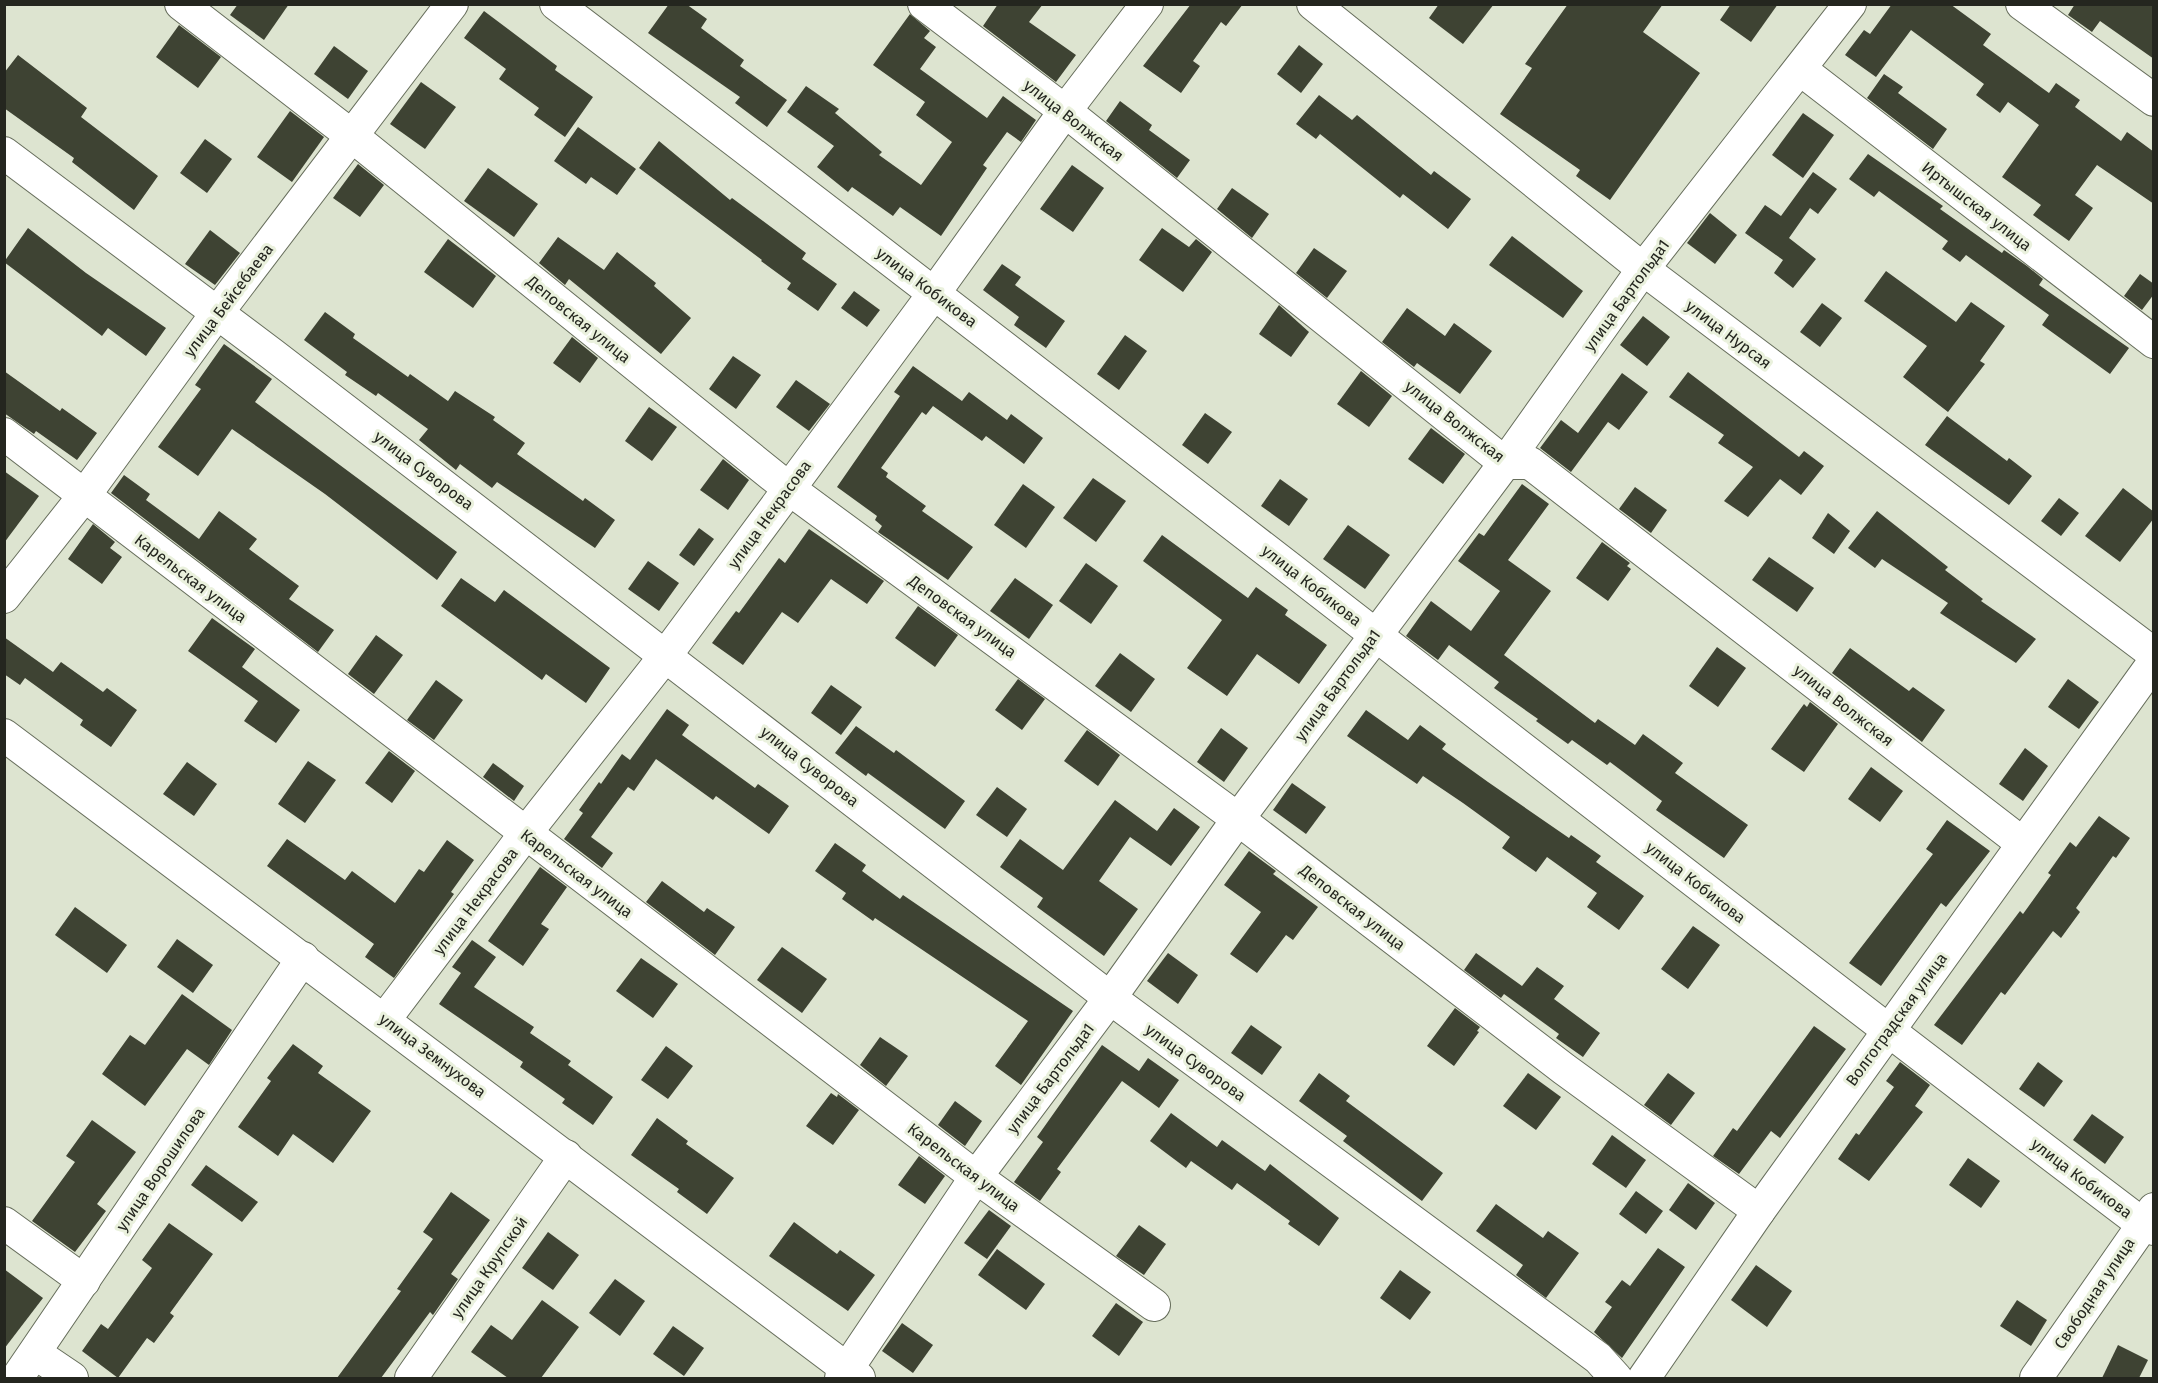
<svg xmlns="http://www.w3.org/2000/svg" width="2158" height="1383" font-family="'Fira Sans',sans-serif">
	<rect width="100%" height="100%" fill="#dde4d0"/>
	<!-- building -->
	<g fill="#3e4333">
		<path d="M238,4H289L264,40L230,15Z"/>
		<path d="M669,4H686L707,19L701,28L744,60L740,66L787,100L767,127L735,103L740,97L648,33Z"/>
		<path d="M998,4H1043L1029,22L1076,55L1056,82L983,26Z"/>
		<path d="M1191,4H1243L1226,26L1221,22L1193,61L1200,66L1181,93L1143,66Z"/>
		<path d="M1439,4H1494L1463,44L1429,18Z"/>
		<path d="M1568,4H1663L1643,32L1700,73L1610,200L1576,176L1580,170L1500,114L1532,68L1525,64Z"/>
		<path d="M1731,4H1778L1751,42L1720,20Z"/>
		<path d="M1892,4H1950L1991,34L1983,45L2049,93L2056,83L2080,100L2075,107L2121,141L2127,132L2154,152V204L2097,165L2075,195L2093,208L2069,241L2033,215L2041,205L2002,177L2039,125L2008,102L2000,113L1976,95L1984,84L1911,30L1876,77L1845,55L1864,30L1870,34Z"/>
		<path d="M2075,4H2154V59L2100,21L2092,32L2068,15Z"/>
		<path d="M484,11L557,66L555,70L593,97L565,137L534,115L539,108L499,79L506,69L464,38Z"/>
		<path d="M910,14L930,31L924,38L936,47L920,69L987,118L1003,96L1036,120L1021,142L1007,132L983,165L987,168L941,236L900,207L893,216L852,187L848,192L817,167L834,146L787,112L806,86L839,109L835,113L882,152L879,155L921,185L952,142L916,115L925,102L873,65Z"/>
		<path d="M179,25L221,57L198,88L156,57Z"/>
		<path d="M1299,45L1323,64L1301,93L1277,74Z"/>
		<path d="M334,46L368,71L348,99L314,74Z"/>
		<path d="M18,55L87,108L81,117L158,176L134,210L72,162L74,158L4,108V73Z"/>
		<path d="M1884,74L1903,87L1898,93L1947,129L1933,149L1867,98Z"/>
		<path d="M421,82L456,107L425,149L390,124Z"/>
		<path d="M1319,95L1352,120L1357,115L1431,175L1434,171L1471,199L1448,229L1403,194L1400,198L1320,134L1316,139L1296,124Z"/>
		<path d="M1120,101L1152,125L1149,130L1190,160L1177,178L1106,121Z"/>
		<path d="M290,111L324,137L292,182L257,157Z"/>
		<path d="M1803,113L1834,135L1803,178L1772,155Z"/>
		<path d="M578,127L636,169L617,195L591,177L586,184L554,161Z"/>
		<path d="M205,139L232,159L207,193L180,173Z"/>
		<path d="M659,141L730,200L732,198L806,253L802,259L837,284L818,311L787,289L791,283L761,261L762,260L639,168Z"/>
		<path d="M1868,154L1943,206L1940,209L2002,253L2004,250L2027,266L2043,279L2039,285L2129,348L2110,374L2042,325L2049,315L1966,255L1960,262L1942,249L1948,241L1879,191L1874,197L1849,179Z"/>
		<path d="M358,164L384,185L360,217L333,198Z"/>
		<path d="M1072,165L1104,188L1073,232L1040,209Z"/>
		<path d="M488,168L538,204L514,237L464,201Z"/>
		<path d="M1813,172L1837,189L1818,214L1810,208L1789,238L1816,259L1793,288L1774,273L1783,260L1745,233L1765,205L1781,216Z"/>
		<path d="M1232,188L1269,214L1252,238L1217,209Z"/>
		<path d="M1710,213L1737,235L1715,264L1687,243Z"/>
		<path d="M28,228L86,273L166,328L146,356L108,328L102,336L4,262Z"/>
		<path d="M1162,228L1189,247L1196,239L1212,252L1183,292L1139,260Z"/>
		<path d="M210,230L240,253L215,285L185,264Z"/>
		<path d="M1512,236L1583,291L1563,318L1489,265Z"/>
		<path d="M558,237L604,270L617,252L656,283L654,286L691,318L661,354L569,279L565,285L539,263Z"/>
		<path d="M448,239L496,276L473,308L424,272Z"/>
		<path d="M1314,248L1347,271L1327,298L1296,273Z"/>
		<path d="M1002,264L1021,277L1015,285L1065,321L1046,348L1014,325L1019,317L983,290Z"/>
		<path d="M1886,271L1956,322L1971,302L2005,326L1980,361L1985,364L1948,412L1903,377L1927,346L1864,301Z"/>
		<path d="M2140,274L2154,284V294L2142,310L2124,296Z"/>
		<path d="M854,291L880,310L867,327L841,308Z"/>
		<path d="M1822,303L1842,318L1820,347L1800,332Z"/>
		<path d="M1279,305L1309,332L1291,357L1259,334Z"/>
		<path d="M1407,308L1445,336L1454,323L1492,351L1460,394L1417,363L1414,367L1382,342Z"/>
		<path d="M325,312L355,334L353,338L408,377L410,374L448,401L455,391L495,417L493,420L525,443L517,454L583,501L585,498L615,520L595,548L497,482L492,488L460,464L456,470L419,440L428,429L378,393L376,396L345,375L347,372L304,340Z"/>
		<path d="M1643,316L1670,337L1647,366L1620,345Z"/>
		<path d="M1125,335L1147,351L1119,390L1097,374Z"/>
		<path d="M572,337L598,358L580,383L553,363Z"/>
		<path d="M224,344L272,379L255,402L457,552L437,580L325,494L232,429L198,476L158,447L201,389L195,385Z"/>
		<path d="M733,356L761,375L736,409L709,389Z"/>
		<path d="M913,366L962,401L969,392L1007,420L1011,414L1043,438L1024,464L986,436L982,441L933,406L926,415L922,412L881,468L888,473L886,477L926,506L922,511L973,547L948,580L878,532L882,526L875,520L877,516L837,487L900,396L894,392Z"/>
		<path d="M4,371L60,411L62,408L97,433L77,460L36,431L34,434L4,413Z"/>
		<path d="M1361,371L1392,396L1369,427L1337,404Z"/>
		<path d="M1688,372L1799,457L1804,451L1824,466L1801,495L1780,479L1748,517L1724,501L1753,467L1718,443L1724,435L1669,397Z"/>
		<path d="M1622,373L1648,392L1619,430L1608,422L1571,472L1540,448L1561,420L1578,433Z"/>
		<path d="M796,380L830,404L809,431L776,407Z"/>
		<path d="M649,407L677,427L652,461L625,441Z"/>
		<path d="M1205,413L1232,432L1208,464L1182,445Z"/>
		<path d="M1947,416L2007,461L2009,458L2032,476L2009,505L1925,445Z"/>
		<path d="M1431,428L1465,454L1443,484L1408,459Z"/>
		<path d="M723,459L749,480L728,510L700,490Z"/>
		<path d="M4,471L39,496L4,543Z"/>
		<path d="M124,475L150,494L146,500L199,539L219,511L257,539L249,549L299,586L289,599L334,630L318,652L111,493Z"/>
		<path d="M1093,478L1126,501L1096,542L1063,518Z"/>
		<path d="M1280,479L1308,499L1289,526L1261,506Z"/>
		<path d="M1023,484L1055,507L1026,548L994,525Z"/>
		<path d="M1522,484L1549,504L1508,560L1551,591L1504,655L1595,723L1598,719L1635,745L1643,734L1683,763L1675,773L1748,825L1724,858L1656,810L1662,801L1610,762L1607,765L1572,740L1568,744L1536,721L1538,719L1494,688L1499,682L1449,645L1438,660L1406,636L1431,601L1471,631L1500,591L1458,561L1479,533L1484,536Z"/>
		<path d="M1635,487L1667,510L1651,533L1619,509Z"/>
		<path d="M2123,488L2154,512V518L2120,562L2085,536Z"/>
		<path d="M2059,498L2079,513L2061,536L2041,521Z"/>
		<path d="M1877,511L1948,567L1945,570L1983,599L1981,601L2036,639L2016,663L1940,613L1948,603L1882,559L1875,568L1848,548Z"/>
		<path d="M1828,513L1850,531L1834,554L1812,538Z"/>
		<path d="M93,524L115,542L110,548L122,557L102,584L68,559Z"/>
		<path d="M1348,525L1390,555L1365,589L1323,559Z"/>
		<path d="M699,528L714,539L694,566L679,555Z"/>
		<path d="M809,529L884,581L867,604L831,579L798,623L782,612L743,665L712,643L736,611L739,613L779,558L785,563Z"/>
		<path d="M1162,535L1248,598L1256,587L1288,610L1285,615L1327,645L1299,684L1257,654L1227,696L1187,668L1222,620L1143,561Z"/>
		<path d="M1602,542L1630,563L1627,566L1631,569L1608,601L1576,578Z"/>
		<path d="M1769,557L1814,588L1797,612L1752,580Z"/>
		<path d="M648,561L679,583L659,611L628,589Z"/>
		<path d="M1086,563L1118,586L1091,624L1059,601Z"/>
		<path d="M461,578L495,602L504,590L610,668L586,703L546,674L542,680L441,606Z"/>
		<path d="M1015,578L1053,605L1029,639L990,611Z"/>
		<path d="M918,606L958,635L935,667L895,638Z"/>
		<path d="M212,618L255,649L242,667L300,710L276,743L244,721L258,701L188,651Z"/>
		<path d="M376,635L403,655L374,694L348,674Z"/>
		<path d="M4,637L53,672L61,662L103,692L107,688L137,710L111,747L80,725L83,720L25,678L20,685L4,674Z"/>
		<path d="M1717,647L1746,668L1718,707L1689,686Z"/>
		<path d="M1850,648L1909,691L1913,687L1945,710L1922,742L1832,673Z"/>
		<path d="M1120,653L1155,679L1131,712L1095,686Z"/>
		<path d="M1018,679L1045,699L1022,730L995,710Z"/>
		<path d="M2068,679L2099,702L2079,729L2048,707Z"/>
		<path d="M436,680L463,700L434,740L407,720Z"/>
		<path d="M831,685L862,707L841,735L811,713Z"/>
		<path d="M1810,702L1838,724L1804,772L1771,749L1804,704L1807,707Z"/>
		<path d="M667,709L689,725L682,735L755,788L758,784L789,806L769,834L716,796L713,800L656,759L634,791L628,787L591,837L613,853L602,868L564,839L583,813L579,810L599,782L601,784L622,754L630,760Z"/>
		<path d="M1366,710L1408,740L1420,725L1446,744L1442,749L1488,782L1569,838L1571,835L1601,856L1596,862L1644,896L1619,930L1587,907L1597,893L1547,857L1536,872L1502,848L1510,837L1463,803L1423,776L1417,784L1347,736Z"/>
		<path d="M856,726L894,753L896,750L965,801L945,829L868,773L866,776L835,753Z"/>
		<path d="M1221,728L1248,748L1224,782L1197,762Z"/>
		<path d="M1087,730L1120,755L1098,786L1064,761Z"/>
		<path d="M2025,748L2048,766L2023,801L1999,784Z"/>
		<path d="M389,751L415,771L392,803L365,783Z"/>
		<path d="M308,761L336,780L305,823L278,804Z"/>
		<path d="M187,762L217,784L194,816L163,794Z"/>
		<path d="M493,763L524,786L514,801L483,777Z"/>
		<path d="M1871,767L1903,791L1880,822L1848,799Z"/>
		<path d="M1292,783L1326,807L1306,834L1273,810Z"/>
		<path d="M997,787L1027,809L1007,837L976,815Z"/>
		<path d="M1115,800L1157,831L1174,808L1200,827L1171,866L1130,837L1099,881L1138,909L1104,956L1037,907L1043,898L1000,867L1020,839L1063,870Z"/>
		<path d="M2099,816L2130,838L2116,858L2113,856L2076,908L2080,912L2061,938L2053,931L2005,995L2001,992L1962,1045L1934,1025L2020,911L2023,914L2051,875L2048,873L2070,842L2076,847Z"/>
		<path d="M1947,820L1990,851L1946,907L1941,903L1881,986L1849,963L1933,854L1926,849Z"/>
		<path d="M287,839L345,880L352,871L395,903L419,869L424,872L447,840L474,860L451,892L454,894L394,978L365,957L374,944L267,866Z"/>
		<path d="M835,843L866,865L862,871L900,899L903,895L1073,1011L1021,1085L995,1066L1028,1021L875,918L873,921L842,899L846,893L815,871Z"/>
		<path d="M1249,851L1276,871L1273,874L1318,907L1293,940L1286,935L1257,973L1230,954L1261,912L1224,885Z"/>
		<path d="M540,867L567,887L541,924L549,929L523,966L488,941Z"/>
		<path d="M662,881L704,912L707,908L735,927L715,955L646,902Z"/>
		<path d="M75,907L127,945L107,973L55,935Z"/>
		<path d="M1693,926L1720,945L1688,989L1661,969Z"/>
		<path d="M177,939L213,965L193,993L157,967Z"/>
		<path d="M472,940L496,957L474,987L534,1027L530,1033L571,1061L568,1065L613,1097L593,1125L562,1103L565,1099L520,1067L523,1062L439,1004L461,973L452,967Z"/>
		<path d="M782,947L827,979L802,1013L757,980Z"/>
		<path d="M1168,953L1198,975L1178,1004L1147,981Z"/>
		<path d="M1476,953L1522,986L1537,967L1564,986L1554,999L1600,1033L1583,1057L1556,1038L1559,1034L1504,994L1501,998L1464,970Z"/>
		<path d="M641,958L678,984L653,1018L616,991Z"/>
		<path d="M182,994L232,1030L209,1065L187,1049L145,1106L102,1074L130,1035L145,1045Z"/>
		<path d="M1455,1008L1480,1027L1477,1031L1479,1032L1454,1066L1427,1046Z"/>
		<path d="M1251,1025L1282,1047L1262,1075L1231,1053Z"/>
		<path d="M1814,1026L1846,1049L1780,1138L1771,1131L1739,1174L1713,1156L1733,1128L1737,1131Z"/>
		<path d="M880,1037L908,1056L886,1086L860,1065Z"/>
		<path d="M293,1044L323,1066L318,1073L371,1111L333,1163L293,1134L278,1156L238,1127L271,1081L267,1078Z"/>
		<path d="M1102,1045L1139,1071L1148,1058L1179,1080L1159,1108L1122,1081L1057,1169L1061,1172L1040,1201L1014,1182L1043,1142L1037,1137Z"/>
		<path d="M666,1046L693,1066L668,1099L641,1080Z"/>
		<path d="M1900,1062L1930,1085L1915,1106L1923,1112L1869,1181L1838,1159L1856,1133L1859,1135L1894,1087L1886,1081Z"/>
		<path d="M2038,1062L2063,1081L2044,1107L2019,1089Z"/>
		<path d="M1319,1073L1350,1096L1346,1101L1443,1173L1422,1201L1343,1141L1347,1136L1299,1101Z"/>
		<path d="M1528,1073L1561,1097L1536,1130L1503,1106Z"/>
		<path d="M1668,1073L1695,1093L1671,1125L1644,1105Z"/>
		<path d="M831,1093L837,1097L838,1094L859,1110L833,1145L806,1126Z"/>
		<path d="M955,1101L982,1121L965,1146L938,1125Z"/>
		<path d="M1171,1113L1217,1147L1222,1140L1265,1171L1270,1164L1339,1218L1319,1246L1288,1224L1290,1221L1237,1183L1232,1190L1191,1161L1186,1168L1150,1141Z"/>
		<path d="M2092,1114L2124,1137L2105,1164L2073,1140Z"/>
		<path d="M657,1118L688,1141L686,1144L734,1178L707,1214L677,1192L679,1189L631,1155Z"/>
		<path d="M92,1120L136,1152L97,1204L106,1211L75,1252L32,1221L75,1162L66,1156Z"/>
		<path d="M1612,1135L1646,1160L1626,1188L1592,1164Z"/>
		<path d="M919,1156L945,1176L925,1204L898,1185Z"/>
		<path d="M1968,1158L2000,1181L1981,1208L1949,1185Z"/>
		<path d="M206,1165L258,1202L242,1222L191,1185Z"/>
		<path d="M1688,1183L1715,1203L1696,1230L1669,1210Z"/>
		<path d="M1636,1191L1663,1211L1646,1234L1619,1214Z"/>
		<path d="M451,1192L490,1220L451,1274L458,1279L433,1315L430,1312L381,1378H337L401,1291L397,1289L433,1239L423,1232Z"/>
		<path d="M1496,1204L1543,1238L1548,1231L1579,1253L1546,1298L1516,1275L1523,1265L1476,1231Z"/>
		<path d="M989,1210L1011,1226L987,1259L964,1243Z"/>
		<path d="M794,1222L837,1254L840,1250L875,1275L848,1311L769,1256Z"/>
		<path d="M169,1223L213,1254L170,1313L174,1316L154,1343L147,1338L118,1378L82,1351L101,1324L108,1329L152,1268L142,1260Z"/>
		<path d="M1139,1225L1166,1244L1144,1275L1116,1256Z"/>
		<path d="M548,1232L579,1255L553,1290L522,1268Z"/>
		<path d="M1658,1248L1685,1267L1622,1358L1594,1332L1612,1307L1605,1302L1622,1280L1630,1286Z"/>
		<path d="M997,1249L1045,1284L1026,1310L978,1275Z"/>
		<path d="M1756,1265L1792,1291L1767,1327L1731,1300Z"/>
		<path d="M4,1269L43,1298L4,1349Z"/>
		<path d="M1400,1270L1431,1292L1410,1320L1380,1298Z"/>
		<path d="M615,1279L645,1301L620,1336L589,1313Z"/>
		<path d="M542,1300L579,1327L541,1378H508L471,1352L491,1325L512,1340Z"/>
		<path d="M2017,1300L2047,1320L2031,1346L2000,1326Z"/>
		<path d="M1116,1303L1143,1322L1119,1356L1092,1336Z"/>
		<path d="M902,1323L933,1345L913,1373L882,1351Z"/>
		<path d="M673,1326L704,1348L684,1376L653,1354Z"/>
		<path d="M2118,1345L2148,1360L2139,1378H2102Z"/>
	</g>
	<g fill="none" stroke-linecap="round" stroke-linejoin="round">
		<!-- minor casing -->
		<g stroke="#676e5c" stroke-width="34">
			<g id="minor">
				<path d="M181,4L352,136L788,488L1238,819L1564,1069L1759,1211"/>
				<path d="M556,4C1087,407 1610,821 2141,1223L2154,1229"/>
				<path d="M924,4L1065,111L1505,463H1530L2022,843"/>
				<path d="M1313,4L1643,269L2154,654"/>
				<path d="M2022,4L2154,100"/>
				<path d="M1800,69L2154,342"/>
				<path d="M4,153L272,354L1110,998L1598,1358L1616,1378"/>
				<path d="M4,434L976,1177L1154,1305"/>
				<path d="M4,597L84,496L217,313L452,4"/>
				<path d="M4,735L859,1378"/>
				<path d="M385,1019L525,834L666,655L935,292L1065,111L1147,4"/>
				<path d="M4,1223L84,1281"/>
				<path d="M35,1353L72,1378"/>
				<path d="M17,1378L303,958"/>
				<path d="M411,1378L566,1156"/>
				<path d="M841,1378L976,1177L1110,998L1238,819L1505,463L1643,269L1850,4"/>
				<path d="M1644,1378L1759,1211L2154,662"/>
				<path d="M2036,1378L2154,1209"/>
			</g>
		</g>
		<!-- minor -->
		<use href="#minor" stroke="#fff" stroke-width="32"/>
	</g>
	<g text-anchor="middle" stroke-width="6" stroke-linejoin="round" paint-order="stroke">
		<!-- street labels -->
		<g font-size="16" fill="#24261f" stroke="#eaf1dd">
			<text transform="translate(1074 120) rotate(38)" y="6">улица Волжская</text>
			<text transform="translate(1977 206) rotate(38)" y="6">Иртышская улица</text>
			<text transform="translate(927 287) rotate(37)" y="6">улица Кобикова</text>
			<text transform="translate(1626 295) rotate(-54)" y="6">улица Бартольда1</text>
			<text transform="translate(228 300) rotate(-53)" y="6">улица Бейсебаева</text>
			<text transform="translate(579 319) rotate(39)" y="6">Деповская улица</text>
			<text transform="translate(1729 334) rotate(37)" y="6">улица Нурсая</text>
			<text transform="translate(1455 421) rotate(38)" y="6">улица Волжская</text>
			<text transform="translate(424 470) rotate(37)" y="6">улица Суворова</text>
			<text transform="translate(769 514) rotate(-54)" y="6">улица Некрасова</text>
			<text transform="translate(191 578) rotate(37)" y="6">Карельская улица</text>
			<text transform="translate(1312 585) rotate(38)" y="6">улица Кобикова</text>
			<text transform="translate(963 616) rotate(36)" y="6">Деповская улица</text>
			<text transform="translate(1337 685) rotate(-54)" y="6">улица Бартольда1</text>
			<text transform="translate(1844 705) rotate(38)" y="6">улица Волжская</text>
			<text transform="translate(810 766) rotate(38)" y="6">улица Суворова</text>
			<text transform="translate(577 873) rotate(37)" y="6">Карельская улица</text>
			<text transform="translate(1696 882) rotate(38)" y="6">улица Кобикова</text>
			<text transform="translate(475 901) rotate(-53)" y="6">улица Некрасова</text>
			<text transform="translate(1353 907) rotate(38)" y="6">Деповская улица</text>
			<text transform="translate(1896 1019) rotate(-54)" y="6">Волгоградская улица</text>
			<text transform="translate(433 1055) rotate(37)" y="6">улица Земнухова</text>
			<text transform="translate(1196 1062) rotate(36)" y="6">улица Суворова</text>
			<text transform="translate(1050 1078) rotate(-53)" y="6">улица Бартольда1</text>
			<text transform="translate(964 1167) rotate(37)" y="6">Карельская улица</text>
			<text transform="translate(160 1169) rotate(-56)" y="6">улица Ворошилова</text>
			<text transform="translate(2082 1178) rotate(37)" y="6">улица Кобикова</text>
			<text transform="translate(489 1267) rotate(-55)" y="6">улица Крупской</text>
			<text transform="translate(2094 1293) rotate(-56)" y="6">Свободная улица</text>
		</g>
	</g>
	<!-- border -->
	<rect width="2158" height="1383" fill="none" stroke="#24261f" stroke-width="12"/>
</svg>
